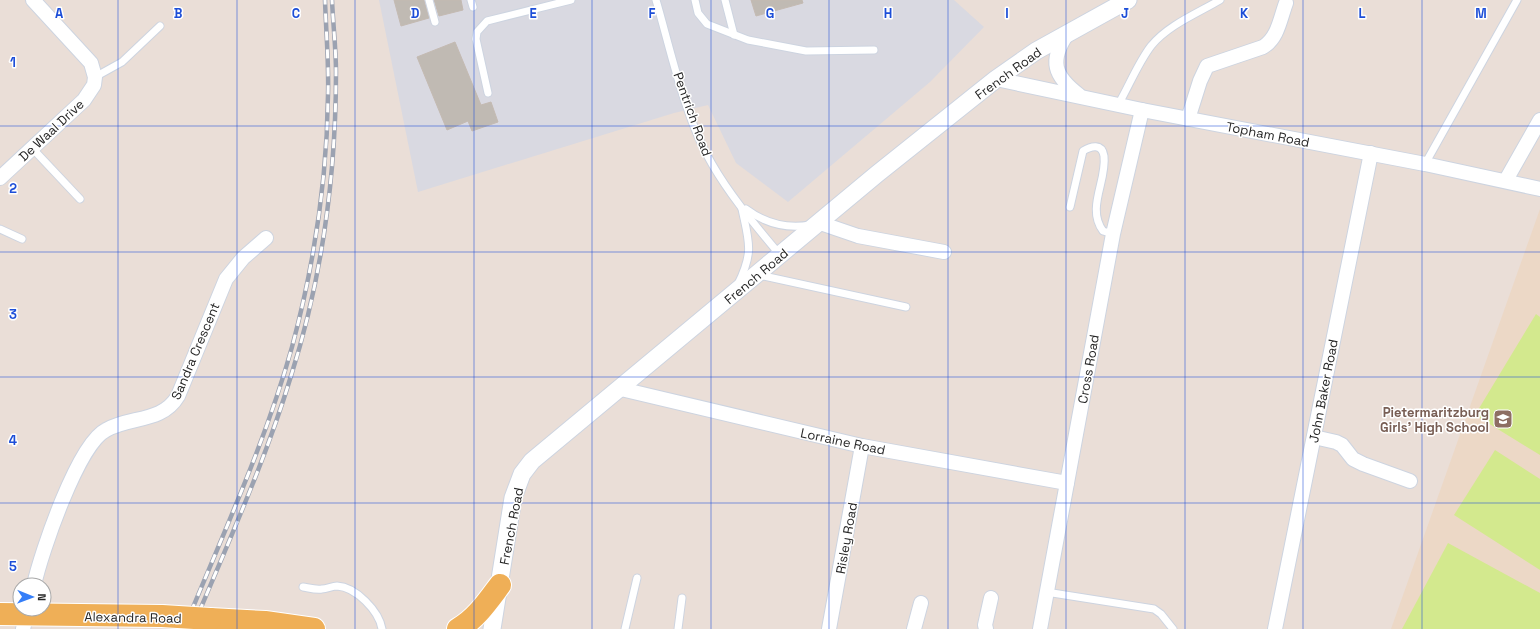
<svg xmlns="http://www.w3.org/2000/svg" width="1540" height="629" font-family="'Space Grotesk',sans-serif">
	<rect width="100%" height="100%" fill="#eaded7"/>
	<!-- industrial -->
	<path fill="#d9d9e1" d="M379,0H954L984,27L930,82L788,202L736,163L708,105L674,113L418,192Z"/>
	<!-- education -->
	<path fill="#ecd8c6" d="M1540,209V629H1391Z"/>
	<!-- pitch -->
	<g fill="#d3e98e">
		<path d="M1536,314L1540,317V455L1475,415Z"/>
		<path d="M1495,450L1540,479V570L1454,515Z"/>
		<path d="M1448,543L1540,593V629H1402Z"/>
	</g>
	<!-- building -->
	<g fill="#c0bab3" stroke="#c4bab2">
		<path d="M394,0H424L429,18L401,26Z"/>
		<path d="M434,0H461L463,10L439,16Z"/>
		<path d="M751,0H802L803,3L756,16Z"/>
		<path d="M455,42L481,105L491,102L498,122L472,131L468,121L447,130L417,57Z"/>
	</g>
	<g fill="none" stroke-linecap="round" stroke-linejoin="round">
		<!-- service casing -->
		<g stroke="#cdd4e0" stroke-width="9">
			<g id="service">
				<path d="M429,0L435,22"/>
				<path d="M471,0L473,7"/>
				<path d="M656,0C671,51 685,119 712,164C731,197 756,226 780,255"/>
				<path d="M695,0L698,13L707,24L748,40L806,51L874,50"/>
				<path d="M725,0L734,35"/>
				<path d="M95,77L122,62L160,26"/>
				<path d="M488,93L476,39L477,32L487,21L571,0"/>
				<path d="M1118,105C1129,86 1138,63 1151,46C1168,25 1198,13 1220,0"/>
				<path d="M32,148L80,199"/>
				<path d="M1425,164L1517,0"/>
				<path d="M1070,207L1083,151C1091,146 1102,143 1104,156C1107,181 1086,208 1103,231L1113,234"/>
				<path d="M746,209C766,224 786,229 810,225"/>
				<path d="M0,229L22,239"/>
				<path d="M759,275L906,307"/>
				<path d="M738,284C754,252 749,242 742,209"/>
				<path d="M303,587C309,588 316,590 322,589C327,589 332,586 337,586C356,587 379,611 382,629"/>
				<path d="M1046,592L1154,609L1161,614L1173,629"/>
				<path d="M625,629L637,578"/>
				<path d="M678,629L682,598"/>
			</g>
		</g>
		<!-- minor casing -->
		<g stroke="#cdd4e0" stroke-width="16">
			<g id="minor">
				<path d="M1067,34C1049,61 1054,76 1079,95"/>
				<path d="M996,79L1142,110L1425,164L1540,189"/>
				<path d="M1188,119L1200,81L1207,66L1263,47C1278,38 1280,19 1286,3"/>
				<path d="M0,178L84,100L94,85L95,77L91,63L33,0"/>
				<path d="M1506,180L1540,120"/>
				<path d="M820,223L858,236L944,252"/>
				<path d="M621,389L862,446L1067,483"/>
				<path d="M1314,437L1336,442L1342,445L1353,459L1363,464L1410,481"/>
				<path d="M34,585C41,553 78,444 106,430C130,416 162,423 178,396L226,279L243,258L266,238"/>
				<path d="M23,629L28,609"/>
				<path d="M829,629L862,446"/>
				<path d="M914,629L921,603"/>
				<path d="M986,629L985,625L991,598"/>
				<path d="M1040,629L1113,234L1142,110"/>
				<path d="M1275,629L1371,153"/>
			</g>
		</g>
		<!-- tertiary casing -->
		<g stroke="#cdd4e0" stroke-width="19">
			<path id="tertiary" d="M492,629L513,498L522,474L532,461L877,174L996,79L1036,51L1128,0"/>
		</g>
		<!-- primary casing -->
		<g stroke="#fff" stroke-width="24">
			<g id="primary">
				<path d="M0,614L162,616"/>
				<path d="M210,619L265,622L314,629"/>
				<path d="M458,629C476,619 488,601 500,585"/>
			</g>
		</g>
		<!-- service -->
		<use href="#service" stroke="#fff" stroke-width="7"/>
		<!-- minor -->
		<use href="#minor" stroke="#fff" stroke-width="14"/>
		<!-- tertiary -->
		<use href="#tertiary" stroke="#fff" stroke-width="17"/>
		<!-- primary -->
		<use href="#primary" stroke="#efaf57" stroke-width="22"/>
		<!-- rail casing -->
		<g stroke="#9ba2b1" stroke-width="4.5">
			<g id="rail">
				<path d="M184,629C222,536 265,444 292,347C314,265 327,180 328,95C329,63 326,32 325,0"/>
				<path d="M192,629C227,545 265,462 291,376C322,278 336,175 336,72C336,48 333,24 332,0"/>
			</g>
		</g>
		<!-- rail -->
		<use href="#rail" stroke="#fff" stroke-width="3" stroke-dasharray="9" stroke-linecap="butt"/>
		<!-- primary-bridge casing -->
		<g stroke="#fff" stroke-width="24" stroke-linecap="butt">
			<path id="primary-bridge" d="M162,616L210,619"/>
		</g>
		<!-- primary-bridge -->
		<use href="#primary-bridge" stroke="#efaf57" stroke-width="22"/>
	</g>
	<!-- grid -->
	<path fill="none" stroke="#1d4ed8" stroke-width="1" stroke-opacity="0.55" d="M118,0V629M237,0V629M355,0V629M474,0V629M592,0V629M711,0V629M829,0V629M948,0V629M1066,0V629M1185,0V629M1303,0V629M1422,0V629M0,126H1540M0,252H1540M0,377H1540M0,503H1540"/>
	<!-- icons -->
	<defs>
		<g id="school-square" transform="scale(1)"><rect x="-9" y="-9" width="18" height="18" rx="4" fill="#8d6e63" stroke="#fff"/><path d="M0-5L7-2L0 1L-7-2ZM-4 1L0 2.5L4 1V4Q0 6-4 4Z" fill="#fff"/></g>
	</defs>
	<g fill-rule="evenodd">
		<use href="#school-square" x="1503" y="419"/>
	</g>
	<g text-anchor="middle" stroke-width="3" stroke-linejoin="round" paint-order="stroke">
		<!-- street labels -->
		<g font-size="13" fill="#262626" stroke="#fff">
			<text transform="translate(1008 73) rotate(-36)" y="5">French Road</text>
			<text transform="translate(693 114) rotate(70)" y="5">Pentrich Road</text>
			<text transform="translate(51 130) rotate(-43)" y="5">De Waal Drive</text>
			<text transform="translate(1268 134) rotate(11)" y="5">Topham Road</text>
			<text transform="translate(756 276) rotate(-40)" y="5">French Road</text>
			<text transform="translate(195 351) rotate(-67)" y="5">Sandra Crescent</text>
			<text transform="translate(1088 369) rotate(-80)" y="5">Cross Road</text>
			<text transform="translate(1323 391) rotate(-79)" y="5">John Baker Road</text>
			<text transform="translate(843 441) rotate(12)" y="5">Lorraine Road</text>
			<text transform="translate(511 526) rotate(-79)" y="5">French Road</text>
			<text transform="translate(846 538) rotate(-80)" y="5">Risley Road</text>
			<text transform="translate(133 617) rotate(1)" y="5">Alexandra Road</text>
		</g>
		<!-- education labels -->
		<g font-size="13" font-weight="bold" fill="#785e54" stroke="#fff" text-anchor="end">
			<text x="1489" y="417">Pietermaritzburg<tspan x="1489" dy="15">Girls' High School</tspan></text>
		</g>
	</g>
	<g font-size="13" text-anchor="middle" font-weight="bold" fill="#1d4ed8" stroke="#fff" stroke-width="3" stroke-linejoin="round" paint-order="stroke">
		<text x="59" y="18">A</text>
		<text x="178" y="18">B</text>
		<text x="296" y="18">C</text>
		<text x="415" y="18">D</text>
		<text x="533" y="18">E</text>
		<text x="652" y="18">F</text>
		<text x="770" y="18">G</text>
		<text x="888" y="18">H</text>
		<text x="1007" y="18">I</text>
		<text x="1125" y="18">J</text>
		<text x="1244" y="18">K</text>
		<text x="1362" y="18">L</text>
		<text x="1481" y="18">M</text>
		<text x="13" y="67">1</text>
		<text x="13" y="193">2</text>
		<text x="13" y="319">3</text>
		<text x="13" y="445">4</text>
		<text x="13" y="571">5</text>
	</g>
	<!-- north arrow -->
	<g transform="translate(32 597) rotate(91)"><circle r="19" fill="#ffffff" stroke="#a8a8a8"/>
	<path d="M0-3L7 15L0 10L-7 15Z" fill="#357ef8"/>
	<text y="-6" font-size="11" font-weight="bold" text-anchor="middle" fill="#262626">N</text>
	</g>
</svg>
